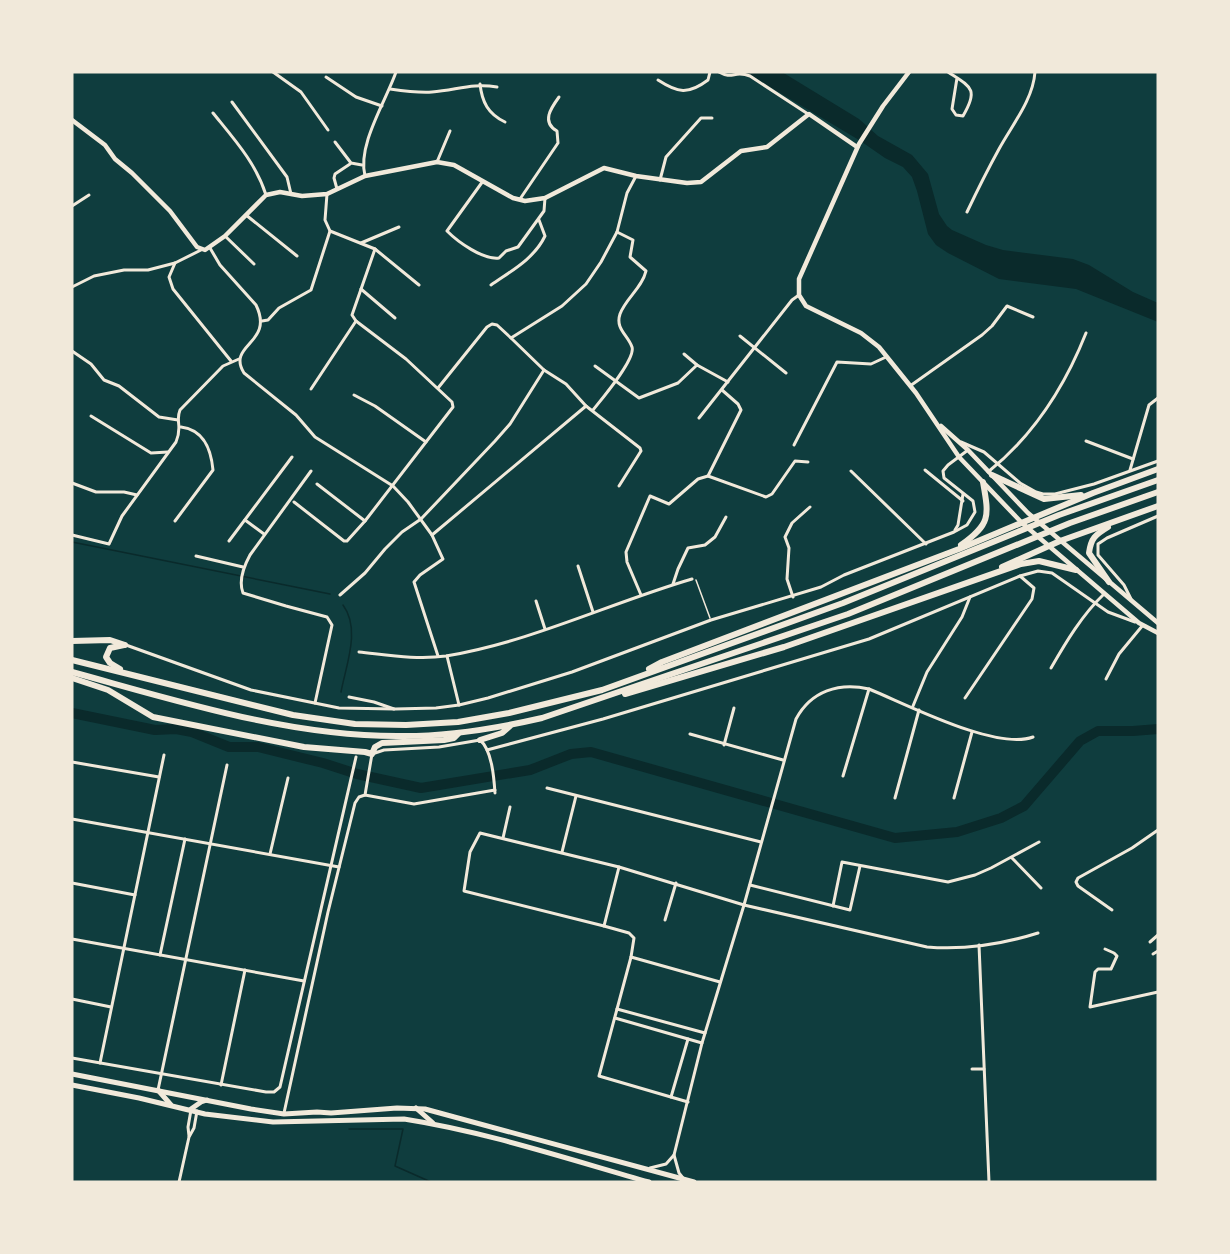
<svg xmlns="http://www.w3.org/2000/svg" width="1230" height="1254" font-family="'Work Sans',sans-serif">
	<rect width="100%" height="100%" fill="#0f3d3e"/>
	<!-- water -->
	<path fill="#0a2a2b" d="M745,72H782L859,119L878,136L912,155L928,174L939,214L947,226L952,230L986,245L1003,250L1073,259L1089,265L1133,292L1158,303V322L1076,289L999,279L948,253L936,245L928,234L917,191L912,177L903,167L885,158L859,140Z"/>
	<g fill="none" stroke-linecap="round" stroke-linejoin="round">
		<!-- stream -->
		<g stroke="#0a2a2b" stroke-width="1.5">
			<path d="M72,542L330,594"/>
			<path d="M341,692C346,665 361,629 343,605"/>
			<path d="M349,1129H403L395,1166L431,1182"/>
		</g>
		<!-- river -->
		<path stroke="#0a2a2b" stroke-width="10" d="M72,713L155,730L176,729L192,732L229,747H258L323,763L357,774L421,788L530,770L571,754L591,752L895,838L957,832L1001,818L1024,806L1080,741L1098,731H1133L1158,729"/>
		<!-- service -->
		<path stroke="#f1e9da" stroke-width="1.5" d="M696,580L710,618"/>
		<!-- minor -->
		<g stroke="#f1e9da" stroke-width="3">
			<path d="M273,72L301,92L328,130"/>
			<path d="M719,72C733,80 734,70 750,76L808,114"/>
			<path d="M948,72C971,87 979,89 963,116L956,115L952,109L957,78"/>
			<path d="M326,77L356,97L382,106"/>
			<path d="M658,80C678,93 688,95 708,80L710,72"/>
			<path d="M480,84C482,102 488,114 505,122"/>
			<path d="M390,89C404,91 418,93 432,92C457,90 472,83 497,87"/>
			<path d="M232,102L287,177L291,194"/>
			<path d="M213,113C234,139 256,163 266,195"/>
			<path d="M335,142L351,163L362,165"/>
			<path d="M437,162L450,131"/>
			<path d="M365,176C357,145 386,101 396,72"/>
			<path d="M660,180L666,157L701,118H712"/>
			<path d="M483,181L447,231C458,242 483,260 499,258L506,251L518,247L544,211L545,198"/>
			<path d="M337,189L334,178L335,174L350,164"/>
			<path d="M327,194L325,220L330,231L375,249L419,285"/>
			<path d="M520,199L558,143L557,131C541,122 551,108 559,97"/>
			<path d="M72,206L89,195"/>
			<path d="M967,212C977,191 988,169 999,149C1012,125 1033,100 1035,72"/>
			<path d="M246,215L297,256"/>
			<path d="M225,236L254,264"/>
			<path d="M361,243L399,227"/>
			<path d="M210,248L220,265L256,305C275,344 226,344 244,373L296,415L315,437L393,486L408,502L432,535L443,559L420,575L414,582L438,656"/>
			<path d="M175,263L169,277L173,289L231,361"/>
			<path d="M491,285C511,271 534,259 545,236L539,220"/>
			<path d="M72,287L94,276L124,270H148L175,263L201,250"/>
			<path d="M361,289L395,318"/>
			<path d="M262,321L268,320L279,308L311,290L330,231"/>
			<path d="M740,336L786,373"/>
			<path d="M72,351L91,364L104,380L119,386L159,417L178,420"/>
			<path d="M684,354L697,365"/>
			<path d="M595,366L639,398L678,383L697,365L728,382"/>
			<path d="M910,386L982,335L992,326L1007,306L1033,317"/>
			<path d="M438,388L487,327L492,324L497,325L511,338"/>
			<path d="M311,389L356,321"/>
			<path d="M354,395L375,406L426,442"/>
			<path d="M593,410C601,400 636,359 632,347C628,335 615,329 620,314C626,298 642,288 646,271L630,257L633,240L617,232"/>
			<path d="M91,416L151,453L168,452"/>
			<path d="M699,418L792,300L799,295"/>
			<path d="M1086,441L1133,459"/>
			<path d="M961,442L984,452L1020,483L1036,492L1043,494H1055L1094,484L1158,461"/>
			<path d="M794,445L837,362L871,364L886,357"/>
			<path d="M925,470L963,501"/>
			<path d="M1130,470L1149,405L1158,398"/>
			<path d="M311,471L250,555C244,566 238,580 243,593L286,606L327,617L332,625L315,703"/>
			<path d="M851,471L926,544"/>
			<path d="M988,472C1033,436 1065,386 1086,333"/>
			<path d="M708,476L741,410L738,404L722,390"/>
			<path d="M72,483L96,492H124L137,495"/>
			<path d="M317,484L365,521"/>
			<path d="M619,486L641,451L640,448L586,406L566,384L544,370L511,338L562,306L586,284L601,262L617,232L627,193L636,176"/>
			<path d="M294,502L344,541H347L365,521L453,407L452,402L406,359L356,321L352,315L375,249"/>
			<path d="M245,520L264,534"/>
			<path d="M175,521L213,470C211,449 204,430 181,427"/>
			<path d="M955,530L958,525L963,494"/>
			<path d="M72,535L109,544L122,516L176,442C183,426 175,422 180,410L223,366L239,359"/>
			<path d="M432,535L586,406"/>
			<path d="M229,541L292,457"/>
			<path d="M196,556L243,567"/>
			<path d="M578,566L593,612"/>
			<path d="M673,584L678,569L688,548L705,545L715,537L726,517"/>
			<path d="M340,595L365,573L385,549L402,532L421,519L495,441L510,424L544,370"/>
			<path d="M641,595L627,562L626,552L650,496L669,504L698,479L708,476L766,497L772,494L795,461L808,462"/>
			<path d="M793,597L787,579L789,548L785,537L792,523L810,507"/>
			<path d="M1131,599L1124,585L1098,555V544L1107,538L1158,516"/>
			<path d="M536,601L545,629"/>
			<path d="M126,645L251,690L339,708L395,709L436,708L459,705L488,698L572,672L711,620L821,587L844,575L954,532L967,525L975,512L973,501L944,478L943,471L948,465L968,450"/>
			<path d="M359,652C388,655 417,660 446,656C531,642 610,603 692,579"/>
			<path d="M447,656L459,705"/>
			<path d="M1051,668C1066,642 1082,615 1104,594"/>
			<path d="M1106,679L1119,654L1143,625"/>
			<path d="M349,697L374,702L394,709"/>
			<path d="M965,698L1032,599L1034,588L1020,576"/>
			<path d="M913,706L927,672L962,617L970,597"/>
			<path d="M690,734L783,760"/>
			<path d="M724,745L734,708"/>
			<path d="M487,750L603,719L869,639L1020,576L1038,571L1052,573L1108,612L1135,622"/>
			<path d="M72,762L159,777"/>
			<path d="M843,776L869,689"/>
			<path d="M547,788L761,842"/>
			<path d="M365,795L414,804L495,790"/>
			<path d="M895,798L919,710"/>
			<path d="M954,798L972,732"/>
			<path d="M72,819L339,867"/>
			<path d="M503,838L510,807"/>
			<path d="M562,852L576,796"/>
			<path d="M270,854L288,778"/>
			<path d="M1012,858L1041,888"/>
			<path d="M72,883L135,895"/>
			<path d="M750,885L850,910L860,866"/>
			<path d="M833,906L842,862L948,882L975,875L991,868L1039,842"/>
			<path d="M1112,910L1078,886L1076,882L1078,878L1132,848L1158,830"/>
			<path d="M665,920L676,883"/>
			<path d="M604,926L619,867"/>
			<path d="M72,939L304,981"/>
			<path d="M1150,942L1158,935"/>
			<path d="M979,945L989,1182"/>
			<path d="M1105,949L1114,953L1117,956L1111,969H1098L1095,972L1090,1007L1158,992"/>
			<path d="M1153,954L1158,951"/>
			<path d="M160,955L185,839"/>
			<path d="M631,957L720,982"/>
			<path d="M72,999L111,1007"/>
			<path d="M617,1009L705,1033"/>
			<path d="M615,1018L702,1043"/>
			<path d="M72,1058L266,1092H274L280,1087L356,757"/>
			<path d="M100,1063L164,755"/>
			<path d="M972,1069H984"/>
			<path d="M221,1085L245,970"/>
			<path d="M158,1090L227,765"/>
			<path d="M671,1097L688,1039"/>
			<path d="M688,1102L599,1076L631,957L634,938L629,933L604,926L464,891L470,852L480,833L619,867L744,905L927,947C963,950 1003,944 1038,933"/>
			<path d="M284,1113L328,912L355,803L359,797L365,795L372,754L384,750L439,747L480,740C492,750 494,778 495,793"/>
			<path d="M189,1136L188,1127L191,1110"/>
			<path d="M674,1155L679,1173L683,1178"/>
			<path d="M650,1168L666,1164L674,1155L702,1043L744,905L796,719C811,691 839,682 869,689C906,704 996,751 1033,737"/>
			<path d="M179,1182L189,1137L194,1128L197,1111"/>
		</g>
		<!-- tertiary -->
		<g stroke="#f1e9da" stroke-width="4.5">
			<path d="M909,72L883,106L859,144L799,279V295L806,306L861,333L879,347L916,393L959,457L1022,523L1139,623L1158,633"/>
			<path d="M72,120L105,145L115,159L132,173L170,211L197,247L205,250L225,236L266,195L280,192L302,196L327,194L365,176L437,162L454,165L513,198L525,201L545,198L604,168L636,176L687,183L701,182L741,151L767,147L809,114L857,147"/>
			<path d="M941,426L968,450L1028,513L1158,623"/>
		</g>
		<!-- primary -->
		<g stroke="#f1e9da" stroke-width="5">
			<path d="M72,1074L251,1109L284,1114L317,1112L331,1113L397,1108L425,1109L694,1182"/>
			<path d="M72,1085L139,1098L205,1114L273,1122L404,1119C487,1132 568,1159 649,1182"/>
			<path d="M158,1090L171,1105"/>
			<path d="M416,1108L433,1123"/>
			<path d="M191,1109L201,1102L207,1100"/>
		</g>
		<!-- motorway -->
		<g stroke="#f1e9da" stroke-width="6">
			<path d="M992,475L1044,499L1081,495"/>
			<path d="M1108,527C1095,535 1091,538 1089,553L1109,582"/>
			<path d="M961,545C991,524 989,516 983,482"/>
			<path d="M1002,567L1060,541L1158,506"/>
			<path d="M72,641L110,640L125,645"/>
			<path d="M72,660L293,715L355,724L406,725L458,722L509,713L602,690L843,603L1059,515L1158,480"/>
			<path d="M120,669L110,663L106,657L110,648L124,645"/>
			<path d="M649,669L662,662L959,549L1093,493L1158,469"/>
			<path d="M72,672C178,701 287,736 397,736C446,737 494,729 542,718L848,614L1070,523L1158,492"/>
			<path d="M72,678L108,690L153,717L304,747L365,752L372,754L375,747L382,743L444,740L454,738L458,734"/>
			<path d="M625,694L784,647L1021,564L1039,561L1076,570"/>
			<path d="M480,740L502,733L510,726"/>
		</g>
	</g>
	<!-- border -->
	<rect width="1230" height="1254" fill="none" stroke="#f1e9da" stroke-width="147"/>
</svg>
